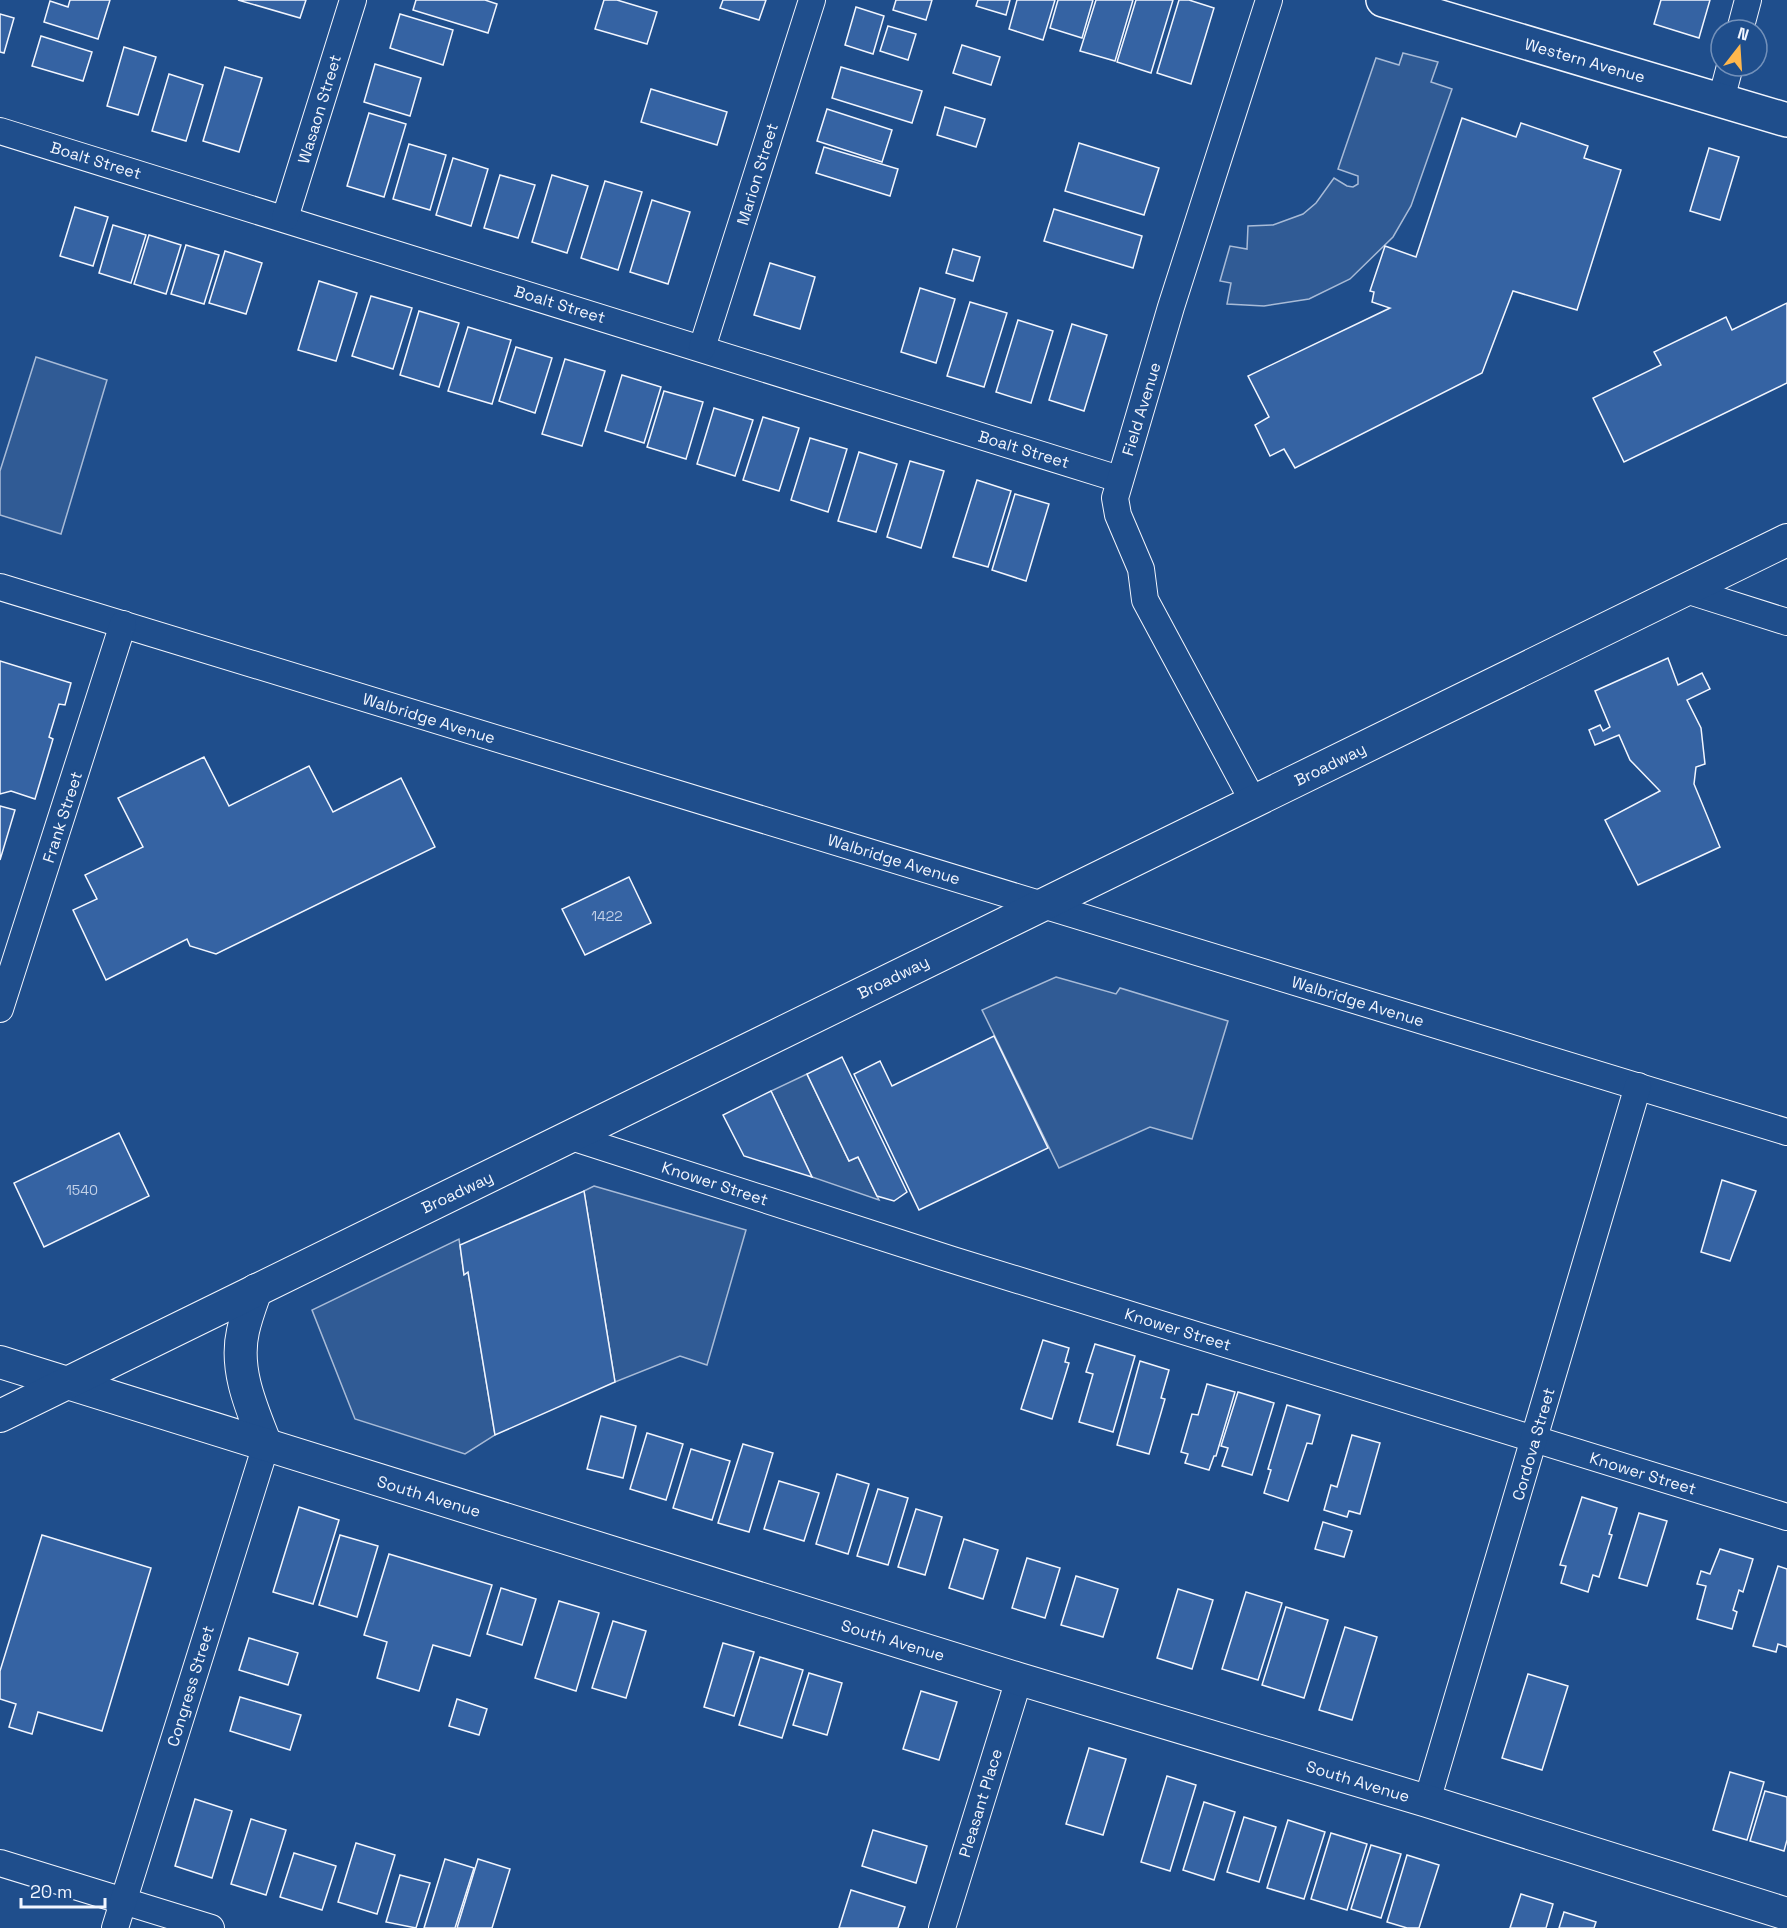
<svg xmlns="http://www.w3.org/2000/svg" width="1787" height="1928" font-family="'Space Grotesk',sans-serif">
	<rect width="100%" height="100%" fill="#1f4e8c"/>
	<!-- built -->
	<g fill="#305b95" stroke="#a8bbd7" stroke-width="1.5">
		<path d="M1403,53L1438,62L1431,82L1452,89L1411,206L1393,237L1350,279L1309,299L1264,306L1227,304L1231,283L1220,281L1230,246L1247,249L1248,226L1273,225L1303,214L1316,203L1334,178L1347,186L1353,187L1358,184V176L1338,169L1376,58L1399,65Z"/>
		<path d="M36,357L107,380L61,534L0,515V471Z"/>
		<path d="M1056,977L1116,994L1120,988L1228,1021L1192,1139L1150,1127L1059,1168L982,1010Z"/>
		<path d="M807,1074L849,1161L858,1157L879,1200L812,1177L771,1091Z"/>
		<path d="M594,1186L746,1230L707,1365L680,1356L615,1382L584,1191Z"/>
		<path d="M459,1239L464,1274L468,1272L495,1435L465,1454L355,1419L312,1310Z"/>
	</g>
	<!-- building -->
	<g fill="#3563a3" stroke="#f2f6ff" stroke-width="1.5">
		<path d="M70,0H110L98,39L44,22L50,1L68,7Z"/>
		<path d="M238,0H306L300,18Z"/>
		<path d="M416,0H485L497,4L488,33L413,10Z"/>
		<path d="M604,0H617L657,12L647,44L595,29Z"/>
		<path d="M723,0H766L759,20L720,8Z"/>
		<path d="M896,0H932L926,20L893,10Z"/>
		<path d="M978,0H1010L1006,15L976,6Z"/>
		<path d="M1017,0H1055L1043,40L1009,29Z"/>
		<path d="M1058,0H1093L1082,38L1050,28Z"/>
		<path d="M1096,0H1133L1115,61L1080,51Z"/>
		<path d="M1136,0H1173L1151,73L1117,62Z"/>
		<path d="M1179,0H1189L1214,8L1191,84L1157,73Z"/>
		<path d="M1661,0H1710L1699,38L1654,24Z"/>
		<path d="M856,7L884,16L873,54L845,45Z"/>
		<path d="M0,14L14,18L4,53L0,52Z"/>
		<path d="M400,14L453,30L443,65L390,48Z"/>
		<path d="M888,26L916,34L908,60L880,51Z"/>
		<path d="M41,36L92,52L83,81L32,66Z"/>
		<path d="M962,45L1000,57L991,85L953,73Z"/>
		<path d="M124,47L156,57L138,115L107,106Z"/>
		<path d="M375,64L421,78L410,116L364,102Z"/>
		<path d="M225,67L262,78L239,152L203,141Z"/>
		<path d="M841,67L922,91L912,123L832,98Z"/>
		<path d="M169,74L203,85L186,141L152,131Z"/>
		<path d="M651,89L727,112L717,145L641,122Z"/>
		<path d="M945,107L985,119L976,147L937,135Z"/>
		<path d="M827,109L892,130L882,162L817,141Z"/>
		<path d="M369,113L406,124L384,197L347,186Z"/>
		<path d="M1462,118L1516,137L1521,123L1588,146L1584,158L1621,170L1577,310L1513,291L1482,373L1295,468L1284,449L1270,456L1255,425L1269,417L1248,376L1390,308L1372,302L1374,292L1370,291L1385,246L1416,257Z"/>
		<path d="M1079,143L1159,168L1144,215L1065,191Z"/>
		<path d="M409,144L446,155L430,210L393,199Z"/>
		<path d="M824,147L898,169L890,196L816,173Z"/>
		<path d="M1709,148L1739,157L1720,220L1690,211Z"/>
		<path d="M453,158L488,169L471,226L436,215Z"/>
		<path d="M500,175L535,185L518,238L484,228Z"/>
		<path d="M552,175L588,186L567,253L532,242Z"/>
		<path d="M605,181L642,192L618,270L581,258Z"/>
		<path d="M652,200L690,212L668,284L630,272Z"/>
		<path d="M75,207L108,217L93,266L60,256Z"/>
		<path d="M1054,209L1142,236L1133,268L1044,241Z"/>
		<path d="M113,225L146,235L131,283L99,273Z"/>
		<path d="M149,235L181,245L166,294L134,284Z"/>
		<path d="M186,245L219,255L204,304L171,294Z"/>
		<path d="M953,249L980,257L973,281L946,273Z"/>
		<path d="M225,251L262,263L246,314L209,303Z"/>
		<path d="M770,263L815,277L800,329L754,315Z"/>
		<path d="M319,281L357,293L336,361L298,350Z"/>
		<path d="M920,288L955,299L936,363L901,352Z"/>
		<path d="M371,296L412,308L393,369L352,356Z"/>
		<path d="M970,302L1007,313L984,387L947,376Z"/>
		<path d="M1787,303V383L1624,462L1593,398L1661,365L1654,352L1726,317L1732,330Z"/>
		<path d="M419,311L459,323L439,387L400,375Z"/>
		<path d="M1018,320L1053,331L1031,403L996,392Z"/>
		<path d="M1072,324L1107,335L1084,411L1049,400Z"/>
		<path d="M468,327L511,340L492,404L448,391Z"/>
		<path d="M516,347L552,358L535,413L499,401Z"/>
		<path d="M565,359L605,371L582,446L542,434Z"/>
		<path d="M622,375L661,387L644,443L605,431Z"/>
		<path d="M664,391L703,402L686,459L647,447Z"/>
		<path d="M714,408L753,420L735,476L697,464Z"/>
		<path d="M763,417L799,428L779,491L743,480Z"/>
		<path d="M810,438L847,449L828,512L791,500Z"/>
		<path d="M859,452L897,464L876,532L838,521Z"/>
		<path d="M910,461L944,471L921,548L887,537Z"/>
		<path d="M977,480L1011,491L988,567L953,557Z"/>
		<path d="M1015,494L1049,504L1026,581L992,570Z"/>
		<path d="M1668,658L1678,685L1702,673L1710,689L1687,700L1701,728L1705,764L1696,767L1694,784L1720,847L1638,885L1605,820L1660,791L1630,760L1619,735L1595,745L1589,730L1600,725L1603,731L1610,727L1595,691Z"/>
		<path d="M0,661L71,683L65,705L59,704L49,737L53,739L35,799L11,791L0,794Z"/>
		<path d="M204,757L229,806L309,766L333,812L401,778L435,847L216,954L190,946L187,939L106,980L73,910L97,899L85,875L143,847L118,798Z"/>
		<path d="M0,806L15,810L0,860Z"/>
		<path d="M629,877L651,923L585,955L562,909Z"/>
		<path d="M994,1036L1048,1148L919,1210L854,1074L880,1061L892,1086Z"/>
		<path d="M842,1057L907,1192L894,1201L877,1196L858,1157L849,1161L807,1074Z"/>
		<path d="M771,1091L812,1177L744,1156L723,1115Z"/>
		<path d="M119,1133L149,1196L44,1247L14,1183Z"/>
		<path d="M1722,1180L1756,1191L1730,1261L1701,1252Z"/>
		<path d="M584,1191L615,1382L495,1435L468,1272L464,1275L460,1245Z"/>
		<path d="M1043,1340L1069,1348L1065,1362L1069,1363L1052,1419L1021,1409Z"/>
		<path d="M1095,1344L1135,1356L1113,1432L1079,1422L1093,1374L1086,1372Z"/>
		<path d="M1140,1361L1169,1370L1161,1398L1165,1399L1149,1454L1117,1445Z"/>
		<path d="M1207,1384L1235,1392L1216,1456H1214L1209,1470L1185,1463L1188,1454L1181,1452L1192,1414L1198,1415Z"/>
		<path d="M1238,1392L1274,1403L1252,1475L1222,1466L1228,1448L1221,1446Z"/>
		<path d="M1287,1405L1320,1415L1312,1444L1307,1443L1288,1501L1264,1493L1271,1470L1268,1469Z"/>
		<path d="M601,1416L636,1426L623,1478L587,1469Z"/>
		<path d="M647,1433L683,1444L666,1500L630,1489Z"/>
		<path d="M1352,1435L1380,1443L1360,1514L1349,1511L1347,1517L1324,1510L1331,1485L1337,1487Z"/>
		<path d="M743,1444L773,1453L749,1532L718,1523Z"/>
		<path d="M691,1449L730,1461L712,1520L673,1508Z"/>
		<path d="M837,1474L869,1484L848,1554L816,1544Z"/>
		<path d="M779,1481L819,1493L804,1541L764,1529Z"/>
		<path d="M878,1489L908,1498L888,1565L857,1556Z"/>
		<path d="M1582,1497L1617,1508L1609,1534L1612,1535L1599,1577L1593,1575L1588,1592L1561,1583L1566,1566L1560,1565Z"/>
		<path d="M299,1507L339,1520L313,1604L273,1592Z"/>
		<path d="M916,1509L942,1517L925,1575L898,1567Z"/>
		<path d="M1639,1513L1667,1521L1647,1586L1619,1578Z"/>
		<path d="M1323,1522L1352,1531L1344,1557L1315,1549Z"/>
		<path d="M42,1535L151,1568L102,1731L38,1712L32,1734L9,1727L16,1704L0,1699V1671Z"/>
		<path d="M340,1535L378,1546L357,1617L319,1605Z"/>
		<path d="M964,1539L998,1550L983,1599L949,1588Z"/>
		<path d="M1720,1549L1753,1559L1743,1592L1739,1590L1733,1610L1737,1612L1732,1629L1697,1619L1706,1586L1697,1584L1701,1571L1710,1574Z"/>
		<path d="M389,1554L492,1585L470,1656L433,1645L419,1691L377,1678L387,1642L364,1635Z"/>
		<path d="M1027,1558L1060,1568L1045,1618L1012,1608Z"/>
		<path d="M1778,1566L1787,1569V1647L1778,1644L1776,1652L1753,1646Z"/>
		<path d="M1076,1576L1118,1589L1103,1637L1061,1625Z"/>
		<path d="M501,1588L536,1599L522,1645L487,1634Z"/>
		<path d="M1178,1589L1213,1600L1192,1669L1157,1658Z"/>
		<path d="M1246,1592L1282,1603L1258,1680L1222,1669Z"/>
		<path d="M559,1601L599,1613L576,1691L535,1678Z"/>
		<path d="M1286,1607L1328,1620L1304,1698L1262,1685Z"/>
		<path d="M613,1621L646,1631L626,1698L592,1688Z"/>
		<path d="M1345,1627L1377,1637L1352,1720L1319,1710Z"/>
		<path d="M249,1638L298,1653L288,1685L239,1670Z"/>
		<path d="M723,1643L754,1652L734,1716L704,1707Z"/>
		<path d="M760,1657L803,1670L782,1738L739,1725Z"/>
		<path d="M809,1673L842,1683L827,1735L793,1725Z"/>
		<path d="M1528,1674L1568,1686L1542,1770L1502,1758Z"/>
		<path d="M921,1691L957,1702L939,1760L903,1749Z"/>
		<path d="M240,1697L301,1715L290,1750L230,1731Z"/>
		<path d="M457,1699L487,1709L479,1735L449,1726Z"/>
		<path d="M1089,1748L1126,1759L1103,1835L1066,1824Z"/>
		<path d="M1730,1772L1764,1782L1747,1840L1713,1830Z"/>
		<path d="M1167,1776L1196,1785L1170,1871L1141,1862Z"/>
		<path d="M1765,1791L1787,1797V1840L1784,1851L1750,1841Z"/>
		<path d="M195,1799L232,1811L212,1878L175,1866Z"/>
		<path d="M1204,1802L1235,1812L1214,1880L1183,1870Z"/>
		<path d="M1244,1817L1276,1827L1259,1882L1227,1872Z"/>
		<path d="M251,1819L286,1830L266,1895L231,1884Z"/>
		<path d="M1288,1820L1325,1832L1304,1899L1267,1888Z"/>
		<path d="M873,1830L927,1846L916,1883L862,1866Z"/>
		<path d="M1331,1833L1367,1844L1347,1910L1311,1899Z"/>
		<path d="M356,1843L395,1855L377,1914L338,1902Z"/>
		<path d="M1371,1845L1401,1854L1381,1918L1351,1909Z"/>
		<path d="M294,1853L336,1866L322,1910L280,1897Z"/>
		<path d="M1407,1855L1439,1865L1419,1928H1407L1387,1922Z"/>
		<path d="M445,1859L474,1868L455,1928H424Z"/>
		<path d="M478,1859L510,1869L492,1928H457Z"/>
		<path d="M400,1875L430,1883L416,1928L386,1922Z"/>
		<path d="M851,1890L905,1907L898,1928H839Z"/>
		<path d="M1521,1894L1553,1904L1546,1928H1510Z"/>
		<path d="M1564,1912L1596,1922L1594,1928H1559Z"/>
	</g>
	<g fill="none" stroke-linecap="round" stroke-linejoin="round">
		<!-- minor casing -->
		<g stroke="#f2f6ff" stroke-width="28">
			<g id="minor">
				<path d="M1740,30L1748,0"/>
				<path d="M1721,100L1730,66"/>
				<path d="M0,131L1119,479"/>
				<path d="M285,218L353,0"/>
				<path d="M702,348L812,0"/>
				<path d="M0,587L1787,1132"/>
				<path d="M1686,590L1787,622"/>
				<path d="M1253,801L1145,600L1141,569L1118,515L1115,498L1171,307L1269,0"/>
				<path d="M0,1009L123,624"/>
				<path d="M571,1137L953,1260L1787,1517"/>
				<path d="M1427,1801L1638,1086"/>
				<path d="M0,1863L211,1928"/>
				<path d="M115,1928L266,1445"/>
				<path d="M942,1928L1019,1679"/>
			</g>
		</g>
		<!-- tertiary casing -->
		<g stroke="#f2f6ff" stroke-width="34">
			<g id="tertiary">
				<path d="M256,1290C251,1304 246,1317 243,1331C234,1370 252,1409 266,1445"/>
				<path d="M0,1362L1019,1679L1427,1801L1787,1914"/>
				<path d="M0,1416L1787,540"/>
			</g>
		</g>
		<!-- primary casing -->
		<g stroke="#f2f6ff" stroke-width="36">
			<path id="primary" d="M1383,0L1787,120"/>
		</g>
		<!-- minor -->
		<use href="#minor" stroke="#1f4e8c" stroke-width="26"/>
		<!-- tertiary -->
		<use href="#tertiary" stroke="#1f4e8c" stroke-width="32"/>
		<!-- primary -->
		<use href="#primary" stroke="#1f4e8c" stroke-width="33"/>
	</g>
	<g text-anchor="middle" stroke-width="4.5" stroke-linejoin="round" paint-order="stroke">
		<!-- number labels -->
		<g font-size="14" fill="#c3d1e8">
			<text x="607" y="921">1422</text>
			<text x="82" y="1195">1540</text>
		</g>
		<!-- street labels -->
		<g font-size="16" fill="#f2f6ff" stroke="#1f4e8c">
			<text transform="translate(1585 60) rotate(16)" y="6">Western Avenue</text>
			<text transform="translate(319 109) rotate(-73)" y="6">Wasaon Street</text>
			<text transform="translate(96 160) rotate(17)" y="6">Boalt Street</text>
			<text transform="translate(757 174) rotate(-73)" y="6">Marion Street</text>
			<text transform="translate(560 304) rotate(17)" y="6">Boalt Street</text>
			<text transform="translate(1141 409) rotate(-73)" y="6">Field Avenue</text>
			<text transform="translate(1024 449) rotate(17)" y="6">Boalt Street</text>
			<text transform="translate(429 718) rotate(17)" y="6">Walbridge Avenue</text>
			<text transform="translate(1330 764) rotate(-26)" y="6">Broadway</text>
			<text transform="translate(62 817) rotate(-72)" y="6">Frank Street</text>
			<text transform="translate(894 859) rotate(17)" y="6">Walbridge Avenue</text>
			<text transform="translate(893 977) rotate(-26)" y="6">Broadway</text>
			<text transform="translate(1358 1001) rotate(17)" y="6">Walbridge Avenue</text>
			<text transform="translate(715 1183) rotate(18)" y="6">Knower Street</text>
			<text transform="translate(457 1192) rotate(-25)" y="6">Broadway</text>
			<text transform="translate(1178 1329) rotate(17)" y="6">Knower Street</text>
			<text transform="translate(1533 1444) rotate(-74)" y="6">Cordova Street</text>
			<text transform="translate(1643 1473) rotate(17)" y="6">Knower Street</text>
			<text transform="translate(429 1496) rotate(17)" y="6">South Avenue</text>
			<text transform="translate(893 1640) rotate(17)" y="6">South Avenue</text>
			<text transform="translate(190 1686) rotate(-73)" y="6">Congress Street</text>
			<text transform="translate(1358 1781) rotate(17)" y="6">South Avenue</text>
			<text transform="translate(980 1803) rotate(-73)" y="6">Pleasant Place</text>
		</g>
	</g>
	<!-- north arrow -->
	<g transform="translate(1739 48) rotate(17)"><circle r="28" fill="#1f4e8c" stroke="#7391ba" stroke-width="1.5"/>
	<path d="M0-4.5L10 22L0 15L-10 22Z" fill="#ffb74d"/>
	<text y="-9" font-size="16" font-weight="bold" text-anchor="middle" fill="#f2f6ff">N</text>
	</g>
	<!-- scale -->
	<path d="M21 1898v9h84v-9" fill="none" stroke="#f2f6ff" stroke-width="3"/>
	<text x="30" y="1898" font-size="18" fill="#f2f6ff" stroke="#1f4e8c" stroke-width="4.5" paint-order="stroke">20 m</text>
</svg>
